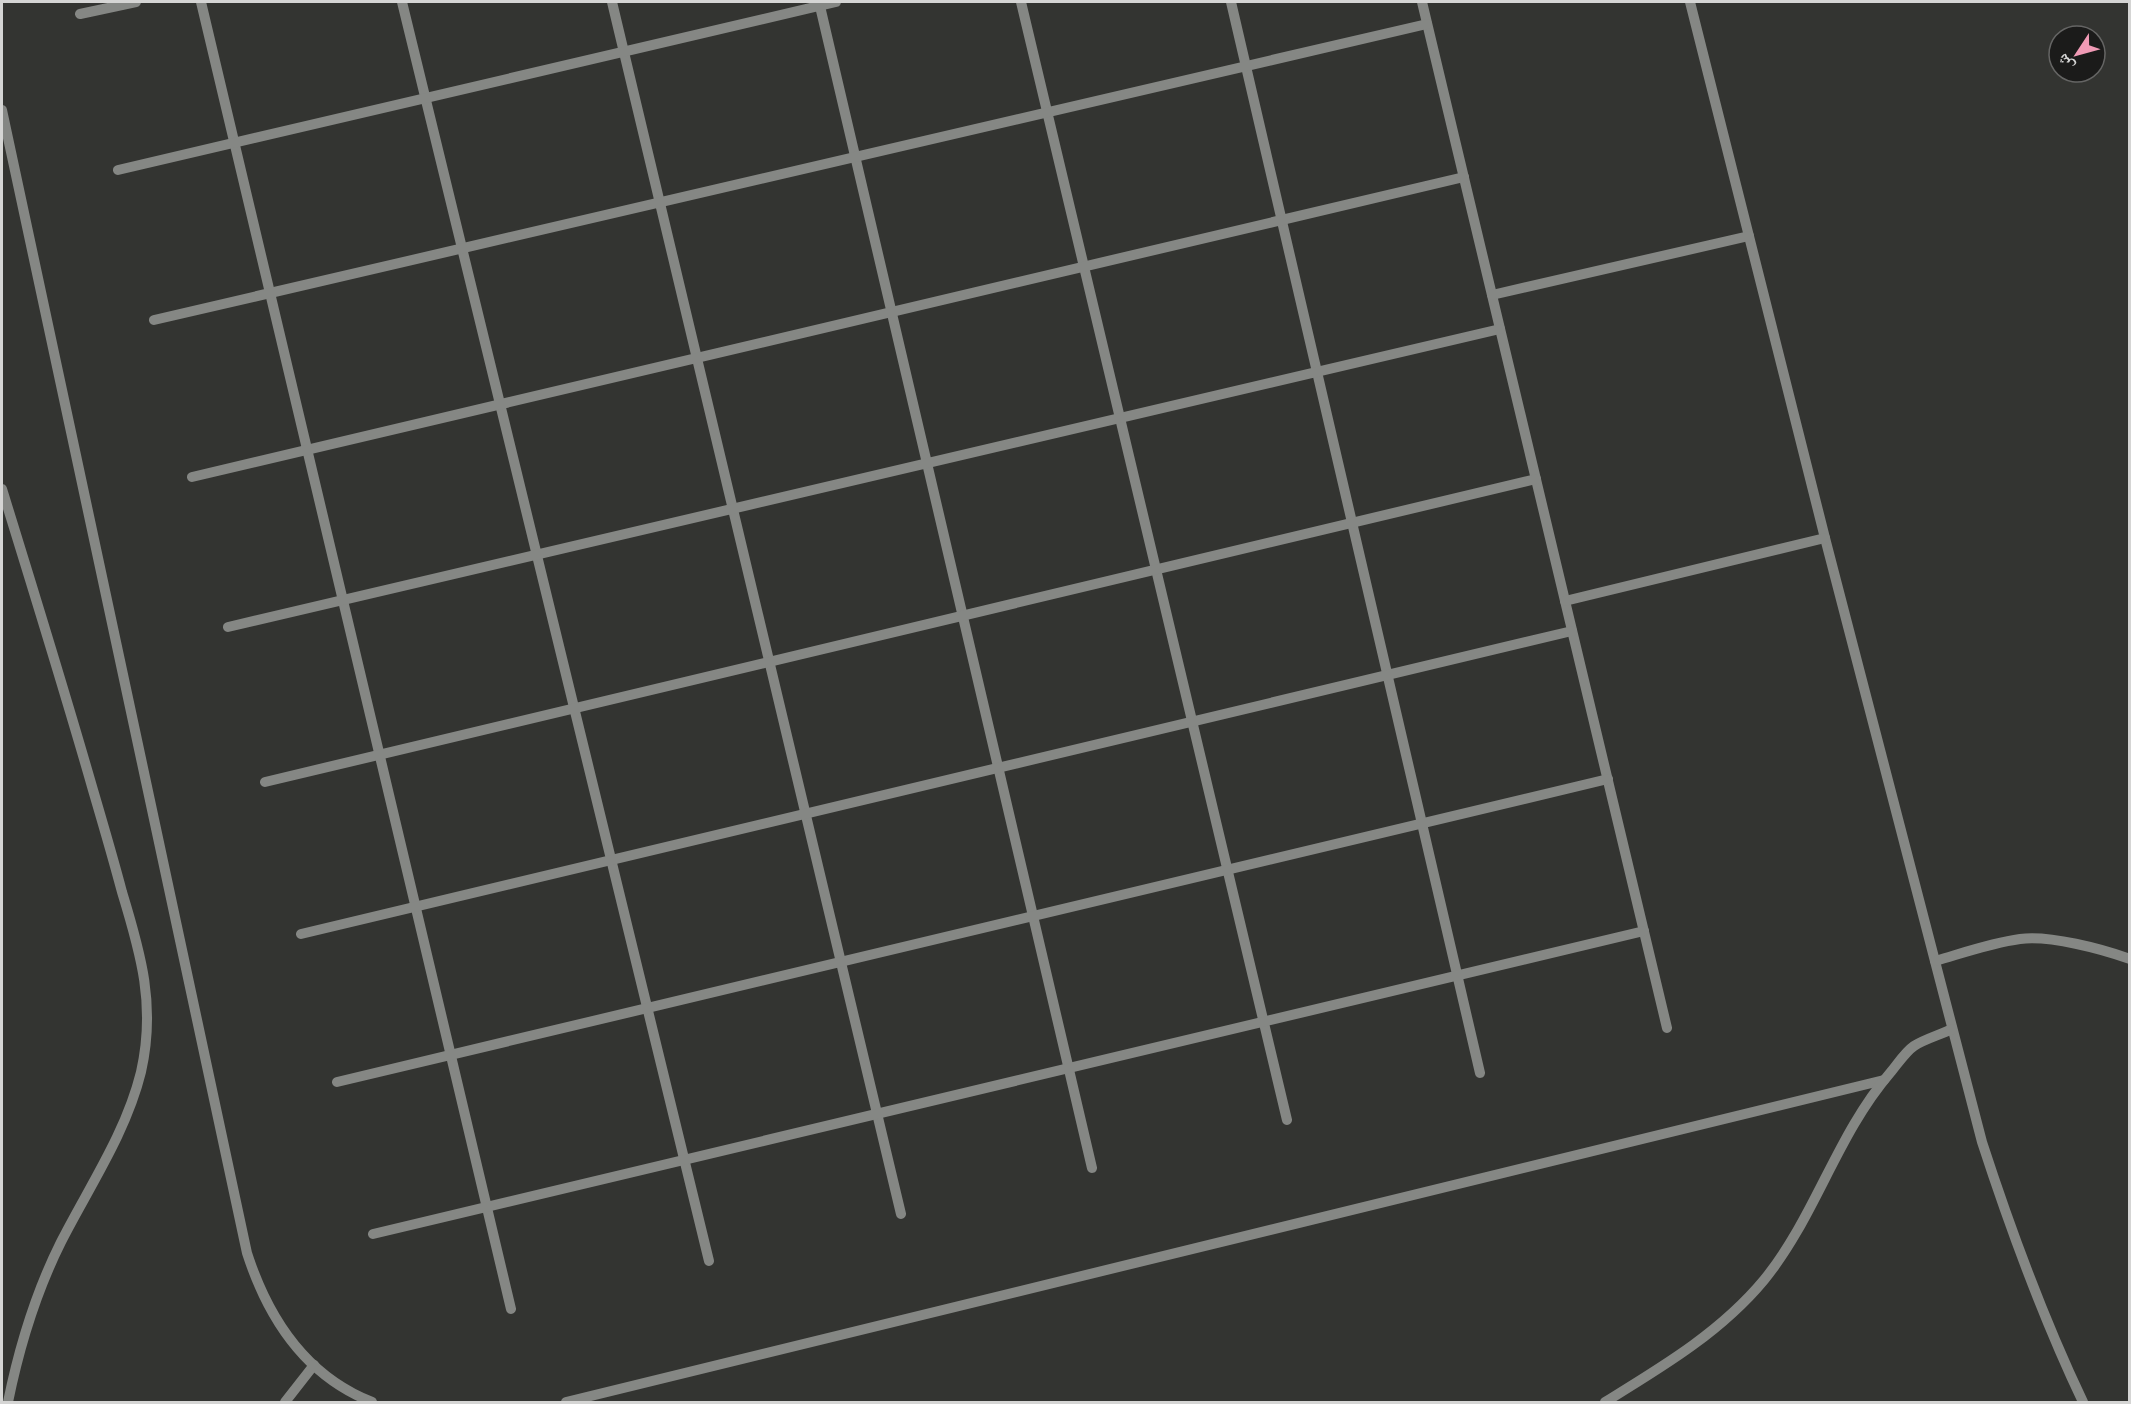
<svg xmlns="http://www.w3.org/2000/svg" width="2131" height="1404" font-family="'Golos Text','Noto Naskh Arabic',sans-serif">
	<rect width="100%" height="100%" fill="#333431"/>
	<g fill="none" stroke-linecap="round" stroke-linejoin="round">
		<!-- minor -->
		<g stroke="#858784" stroke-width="10">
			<path d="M201,2L511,1309"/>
			<path d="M402,2L709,1261"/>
			<path d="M612,2L901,1214"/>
			<path d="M819,2L1092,1168"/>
			<path d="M1021,2L1287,1120"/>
			<path d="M1231,2L1480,1073"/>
			<path d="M1422,2L1667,1028"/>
			<path d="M1690,2L1825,538L1982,1142C2011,1231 2043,1318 2083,1402"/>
			<path d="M80,14L136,2"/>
			<path d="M2,110L247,1253C268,1318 306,1376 372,1402"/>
			<path d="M118,170L836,2"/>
			<path d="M1492,295L1749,236"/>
			<path d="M154,320L1427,24"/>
			<path d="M192,477L1464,177"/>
			<path d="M2,489C33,589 64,689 93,790C103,824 113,858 122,892C141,954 156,1006 141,1072C126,1133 89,1187 61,1242C36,1292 19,1348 8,1402"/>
			<path d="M1565,601L1825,538"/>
			<path d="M228,627L1500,329"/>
			<path d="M265,782L1536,479"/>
			<path d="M301,934L1572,631"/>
			<path d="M1935,961C1963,953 1991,943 2020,939C2050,935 2102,949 2130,959"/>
			<path d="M337,1082L1608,779"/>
			<path d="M373,1234L1644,931"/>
			<path d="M285,1402L314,1365"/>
			<path d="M566,1402L1884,1080"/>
			<path d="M1605,1402C1662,1367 1721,1332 1764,1280C1816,1216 1836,1136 1890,1073C1897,1065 1905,1052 1914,1046C1925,1039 1940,1035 1952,1029"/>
		</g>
	</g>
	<!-- border -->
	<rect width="2131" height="1404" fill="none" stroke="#d5d5d4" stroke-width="6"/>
	<!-- north arrow -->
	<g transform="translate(2077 54) rotate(234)"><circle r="28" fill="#1b1b1a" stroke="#656564" stroke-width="1.5"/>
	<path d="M0-4.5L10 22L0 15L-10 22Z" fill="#f09ab5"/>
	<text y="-9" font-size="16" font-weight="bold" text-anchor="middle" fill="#d5d5d4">ش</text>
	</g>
</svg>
